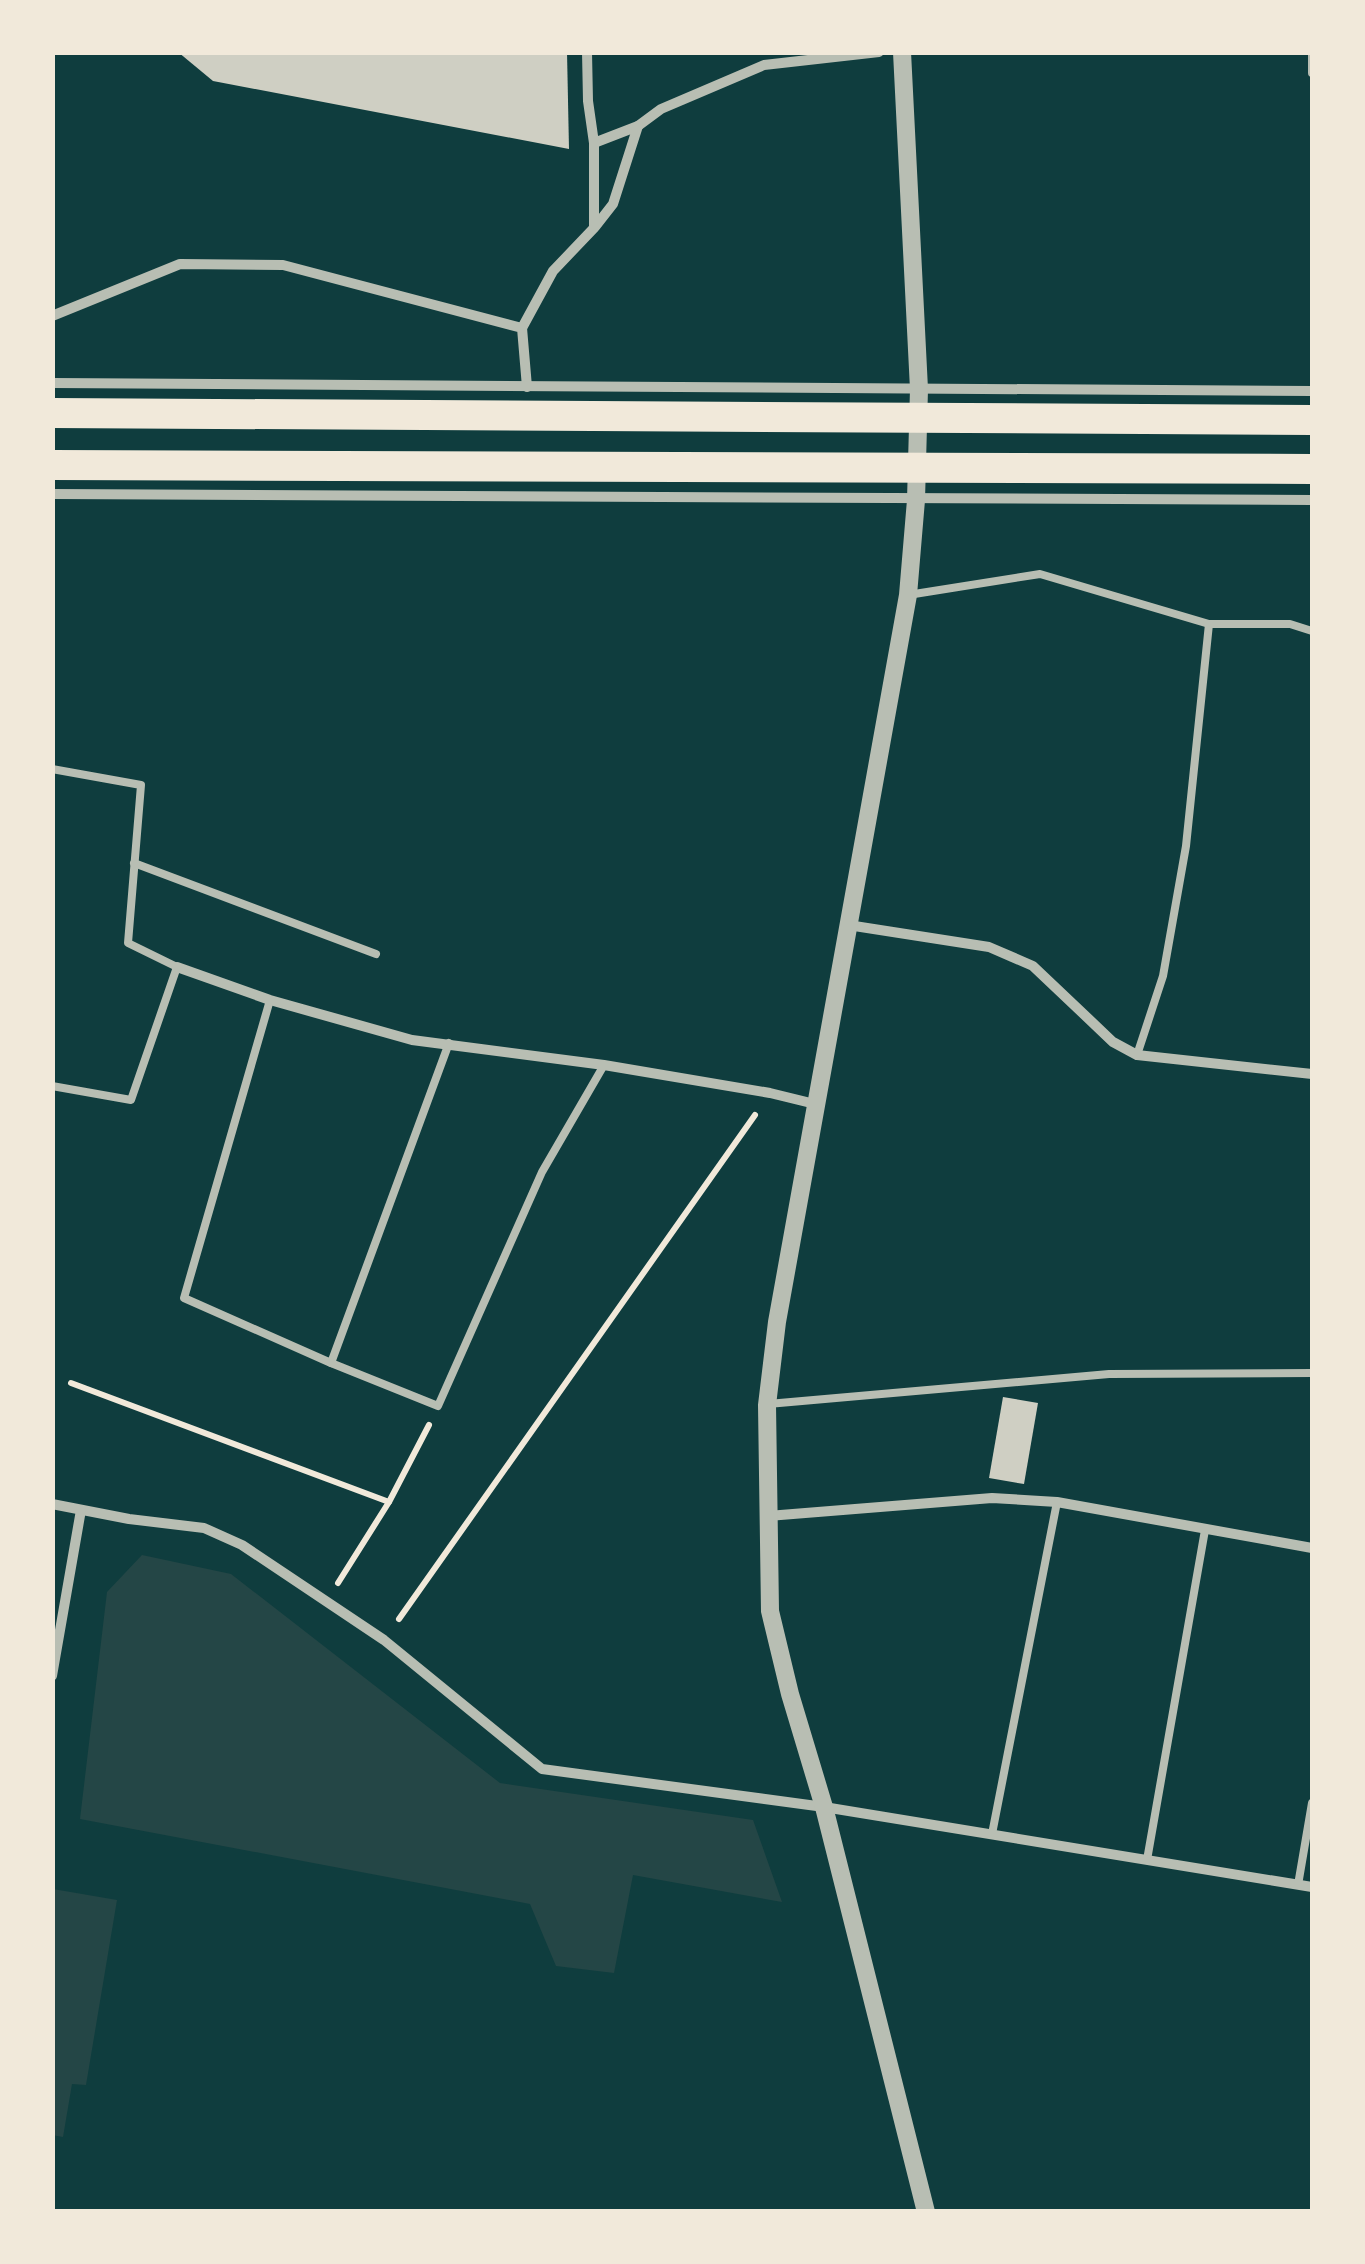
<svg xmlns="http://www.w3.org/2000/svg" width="1365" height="2264" font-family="'Open Sans',sans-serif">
	<rect width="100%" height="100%" fill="#0f3d3e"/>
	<!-- green -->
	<g fill="#244646">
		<path d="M142,1555L231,1574L500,1783L753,1820L782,1902L633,1875L614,1973L556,1966L530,1904L80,1819L107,1592Z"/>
		<path d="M53,1889L117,1900L86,2085L72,2084L63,2137L52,2135Z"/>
	</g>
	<!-- building -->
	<g fill="#cfcfc3">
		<path d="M178,52H567L569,149L213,81Z"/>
		<path d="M1003,1397L1038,1403L1024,1484L989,1478Z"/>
	</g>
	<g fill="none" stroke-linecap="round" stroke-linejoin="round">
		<!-- path -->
		<g stroke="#f1e9da" stroke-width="6">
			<path d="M71,1383L389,1502"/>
			<path d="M338,1583L389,1502L429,1425"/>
			<path d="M399,1619L755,1115"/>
		</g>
		<!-- service -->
		<g stroke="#b8beb3" stroke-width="8">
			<path d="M1312,52V73"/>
			<path d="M908,595L1040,574L1209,624H1290L1312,631"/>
			<path d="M52,769L141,785L128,943L177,967L131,1100L52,1086"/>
			<path d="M134,863L376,954"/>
			<path d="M270,1000L184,1298L331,1363L449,1043"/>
			<path d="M1137,1055L1163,976L1186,846L1209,624"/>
			<path d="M331,1363L438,1406L542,1172L604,1065"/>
			<path d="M768,1404L1109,1374L1312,1373"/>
			<path d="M992,1834L1057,1502"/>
			<path d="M1147,1860L1205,1530"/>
			<path d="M1298,1885L1312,1803"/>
		</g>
		<!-- minor -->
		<g stroke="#b8beb3" stroke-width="10">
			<path d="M594,143L638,126L661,109L764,65L879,52"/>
			<path d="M595,227L613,204L638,126"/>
			<path d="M52,316L180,264L283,265L522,328L527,387"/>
			<path d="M522,328L553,271L594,228V143L588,101L587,52"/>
			<path d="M52,383L1312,391"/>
			<path d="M52,494L1312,500"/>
			<path d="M848,925L989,947L1033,966L1113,1042L1137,1055L1312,1074"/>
			<path d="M177,967L270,1000L412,1040L604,1065L770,1093L815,1104"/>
			<path d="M52,1504L129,1519L204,1528L242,1545L384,1640L542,1769L824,1807L1312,1887"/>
			<path d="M768,1516L992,1498L1057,1502L1312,1548"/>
			<path d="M52,1676L81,1510"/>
		</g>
		<!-- tertiary -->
		<path stroke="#b8beb3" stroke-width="18" d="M902,52L919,389L916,500L908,595L777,1322L767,1405L770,1611L790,1694L824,1807L926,2212"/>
		<!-- motorway -->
		<g stroke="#f1e9da" stroke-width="30">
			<path d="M52,413L1312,420"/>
			<path d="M52,465L1312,469"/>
		</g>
	</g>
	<!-- border -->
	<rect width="1365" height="2264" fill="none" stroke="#f1e9da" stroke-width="110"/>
</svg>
